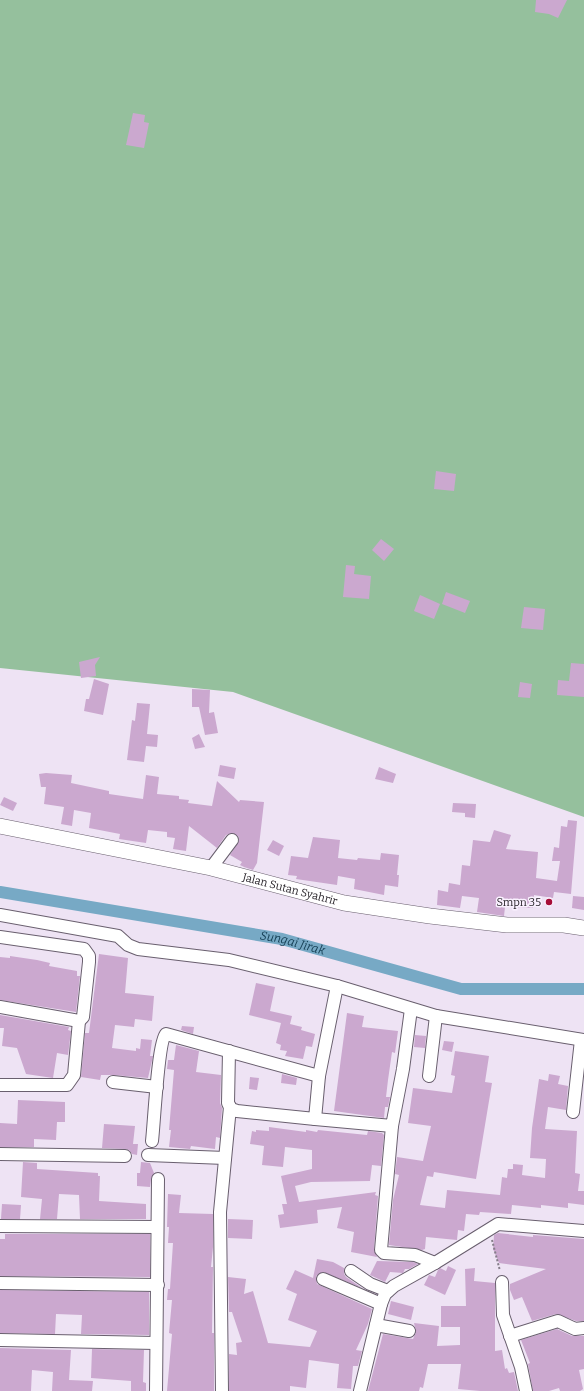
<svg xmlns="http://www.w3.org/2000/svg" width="584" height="1391" font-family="Bitter,serif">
	<rect width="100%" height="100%" fill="#eee3f4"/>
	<!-- forest -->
	<path fill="#95c09d" d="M0,0H584V817L233,692L0,668Z"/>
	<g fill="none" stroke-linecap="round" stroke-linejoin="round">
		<!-- canal -->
		<path stroke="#77a9c5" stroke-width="12" id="s1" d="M0,892L282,939L461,989H584"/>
	</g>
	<!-- building -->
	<g fill="#cba8cf">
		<path d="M536,0H567L558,18L549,14L535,12Z"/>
		<path d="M133,113L145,115L144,122L149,123L144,148L126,145Z"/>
		<path d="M436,471L456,474L454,491L434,489Z"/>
		<path d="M381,539L394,549L384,561L372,550Z"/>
		<path d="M346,565L355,566L354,574L371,576L369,599L343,597Z"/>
		<path d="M446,592L470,601L465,613L442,604Z"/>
		<path d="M420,595L440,604L434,619L414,611Z"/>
		<path d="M524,607L545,609L543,630L521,628Z"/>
		<path d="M100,657L95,665L96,676L81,678L79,662Z"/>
		<path d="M571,663L584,664V697L557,695L558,680L569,681Z"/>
		<path d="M94,679L109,684L103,715L84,711L86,699H89Z"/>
		<path d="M520,682L532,684L530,698L518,697Z"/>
		<path d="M192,689L210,690L209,713L214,712L218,733L205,735L199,707H192Z"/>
		<path d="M137,703L150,704L147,734L158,735L157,747L146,746L144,762L127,760L132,720L135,721Z"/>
		<path d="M199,734L205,747L195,749L192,738Z"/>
		<path d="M220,765L236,768L234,779L218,776Z"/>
		<path d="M379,767L396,774L393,783L375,779Z"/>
		<path d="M46,773L72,775L71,783L109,791V794L143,799L146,775L159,777L157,794L179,796V799L189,800L188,803L212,806L217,781L239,802L240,800L264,802L257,863L253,870L244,867L240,865L242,862L230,855L239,841V837L233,833L226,835L217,848L189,826L186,851L173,849L175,838L167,837V832L148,830L146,843L119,839L120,834L89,828L91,813L74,810L72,826L61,824L64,807L44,804L46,787H41L39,774Z"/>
		<path d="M4,797L17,803L13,811L0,805Z"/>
		<path d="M453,803L476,804L475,818L465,817V813L452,812Z"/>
		<path d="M568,820L577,821L571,894L554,892L553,898L534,895L533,908L505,907L504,916L477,912L479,898L462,896L460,908L437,905L438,890L448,892L449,883L460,885L462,865L470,866L473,840L490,842L494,830L511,835L506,849L538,852L536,878L557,881L560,861H552L554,847L559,848L561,826L567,827Z"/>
		<path d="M313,837L340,840L338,858L357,860L358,858L380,860L381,853L399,855L397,875H399L398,887L385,885L384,895L354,889L355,879L338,876L337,885L296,879L297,876L288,875L291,856L308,858Z"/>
		<path d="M273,840L284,846L279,856L267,850Z"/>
		<path d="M573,896L584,897V910L572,908Z"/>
		<path d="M99,954L128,958L125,993L154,996L152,1021L135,1019L134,1027L115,1025L112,1048L136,1051V1048L140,1049L141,1039L152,1040L150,1056H153L148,1078L114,1075H101L100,1080L81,1077L85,1033H89Z"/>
		<path d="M10,956L37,960L50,963L49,966L77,971V976H80L76,1012L0,1000V957L10,958Z"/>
		<path d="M256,983L275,987L270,1011L292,1016L290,1024L302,1027L301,1030L315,1034L312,1047L306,1046L303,1059L285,1056L287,1051L280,1050L281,1045L276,1043L281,1023L249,1015Z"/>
		<path d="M347,1013L364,1016L362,1027L398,1031L395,1053L392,1052L388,1080L386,1097H390L388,1107H385L384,1118L334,1111Z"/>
		<path d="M0,1015L69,1027L68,1030L71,1031L68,1055L57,1053L53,1078L26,1074L17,1048L2,1046L4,1028H0Z"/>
		<path d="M182,1026L194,1027L193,1034L181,1030Z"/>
		<path d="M415,1035L426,1036L425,1048L414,1047Z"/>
		<path d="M444,1041L454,1042L452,1052L442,1050Z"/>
		<path d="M176,1045L199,1051L196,1072L221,1075L220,1103L222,1108L220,1138L216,1137L215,1149L191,1146L190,1149L169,1147L171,1130H169L174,1070L167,1069L168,1060H174Z"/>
		<path d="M455,1051L489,1056L485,1082L492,1083L476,1179L434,1172L433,1177L427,1176L420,1205L445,1208L447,1190L500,1195L502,1177L507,1178L508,1169H513V1164L523,1165L522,1175L545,1178L546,1159L530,1158L532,1128L539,1079L548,1081L549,1074L560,1076L558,1084L568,1086L566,1110L548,1107L545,1129L577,1131L575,1173L580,1174L578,1191H584V1205L568,1203V1208L541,1205V1208L512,1205L511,1214L480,1212L479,1215L466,1214L464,1231L458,1230L457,1240L426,1237L425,1249L422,1250L389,1245L393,1200L399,1175L395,1174L397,1157L423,1161L431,1126L408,1123L413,1088L452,1093L455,1076L451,1075Z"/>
		<path d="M282,1074L297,1078L296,1085L281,1083Z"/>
		<path d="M250,1077L259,1078L257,1090L249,1089Z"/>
		<path d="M18,1100L65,1102V1122H57L56,1140L34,1139V1147H0V1123L17,1124Z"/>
		<path d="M104,1124L135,1126L133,1144H138L137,1155L132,1154L129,1150L126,1149L102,1148Z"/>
		<path d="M269,1127L306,1132V1130L317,1132L318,1130L367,1135L368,1131L382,1133L384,1135L381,1166L372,1165L370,1181L311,1182L295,1186L299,1202L376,1192L375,1195L378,1196L374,1249L377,1257L351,1252L354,1232L337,1228L342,1207L317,1210L318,1223L280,1228L278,1215L284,1214L282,1204H287L281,1176L312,1169V1150L285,1147L283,1167L262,1165L264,1146L250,1144L252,1131L256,1132V1130L269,1131Z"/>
		<path d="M23,1162L37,1163V1169L98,1173V1176H100L99,1201L146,1204V1219H80L79,1195L59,1194L57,1219H40L42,1199L21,1197Z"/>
		<path d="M141,1162L150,1163L154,1173L151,1179L150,1187L137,1186V1173H140Z"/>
		<path d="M168,1194L181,1195L179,1213L213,1214V1247L211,1267H213L212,1333H214V1391H167L172,1334L169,1333L172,1300H167L168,1289H170L173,1243H168L169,1227H167Z"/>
		<path d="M2,1204L21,1205L20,1219H1Z"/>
		<path d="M228,1219L253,1220L252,1239L228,1238Z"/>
		<path d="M498,1233L533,1237V1235L584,1239V1321H576L556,1314L532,1321L522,1297L514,1300L510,1290V1284L546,1269L499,1263L493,1249L494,1235Z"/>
		<path d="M5,1234H150V1277L0,1276V1239H5Z"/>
		<path d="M317,1259L333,1262L344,1268V1274L346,1277L362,1288L323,1272L316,1276L317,1284L372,1309L368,1324L356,1350L362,1351L358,1366H353L351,1389L337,1388L339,1364L309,1360L306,1388L290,1386V1391H229V1354L237,1355L236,1343L242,1342L232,1312H229L228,1277L246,1279L244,1294L253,1291L268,1343L310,1347L317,1331L288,1320L297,1294L286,1289L295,1270L313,1278Z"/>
		<path d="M377,1261L413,1262L418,1264L409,1269H405L403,1273L390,1272L385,1282L370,1275Z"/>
		<path d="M448,1266L456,1270L445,1295L424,1285L429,1275L435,1277L438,1270L440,1268L446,1271Z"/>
		<path d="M475,1268L474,1281L495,1283V1351L502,1350L505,1369L507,1368L509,1373L514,1372L518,1391H480L458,1389L461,1364H428L423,1388L420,1387L419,1391H368L383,1334L413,1339L416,1332L414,1323L439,1326L437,1346L460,1345V1327H441V1306H466L465,1269Z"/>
		<path d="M0,1290L149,1292V1335L81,1334L82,1315L56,1314L55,1334L0,1333Z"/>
		<path d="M391,1301L414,1307L411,1320L388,1314Z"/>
		<path d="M557,1329L572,1336H584V1369L579,1370L583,1389L580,1391H560L559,1388L549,1391H533L528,1364L530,1363L521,1340Z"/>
		<path d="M0,1348L71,1350L69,1380L93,1381L92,1391H52L53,1372L32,1370L31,1391H0Z"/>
		<path d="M92,1349L144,1350L143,1382L146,1383V1391H131V1381L91,1378Z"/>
	</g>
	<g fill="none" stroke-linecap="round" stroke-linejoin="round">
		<!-- minor casing -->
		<g stroke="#695f6e" stroke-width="14">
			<g id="minor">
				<path d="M211,868L232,840"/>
				<path d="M0,915L118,936L128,945L138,949L229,960L337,986L436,1016L584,1040"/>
				<path d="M0,937L84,949L89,956V962L83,1017L79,1021L0,1007"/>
				<path d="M229,1051L228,1103L231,1109L237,1111L315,1119L319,1076L337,986"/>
				<path d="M429,1076L436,1016"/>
				<path d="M113,1082L157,1087"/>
				<path d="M0,1085H67L74,1075L79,1021"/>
				<path d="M573,1112L581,1040"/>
				<path d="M315,1119L392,1126L403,1069L411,1009"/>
				<path d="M392,1126L381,1250L384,1253L415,1255L435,1263"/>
				<path d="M152,1141C154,1125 158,1041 166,1034L319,1076"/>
				<path d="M0,1154L125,1156"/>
				<path d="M148,1155L225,1158"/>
				<path d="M0,1226L157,1227"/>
				<path d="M351,1271L370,1284L388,1291"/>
				<path d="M323,1279L381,1304"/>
				<path d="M502,1282L503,1315L521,1367L526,1391"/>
				<path d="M0,1283L158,1285"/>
				<path d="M376,1325L409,1331"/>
				<path d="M510,1336L558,1321L575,1329L584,1328"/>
				<path d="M0,1340L156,1343"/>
				<path d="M156,1391L158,1179"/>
				<path d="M222,1391L220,1212L230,1107"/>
				<path d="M360,1391L381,1304L385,1294L394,1286L435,1263L498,1224L584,1231"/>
			</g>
		</g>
		<!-- major casing -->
		<g stroke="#695f6e" stroke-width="16">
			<g id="major">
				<path id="s2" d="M0,826L211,868L344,903L430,916L507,925H564L584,928"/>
			</g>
		</g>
		<!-- path -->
		<path stroke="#867e8a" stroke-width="2" stroke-dasharray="2 2" stroke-linecap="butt" d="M492,1240L500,1271"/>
		<!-- minor -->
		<use href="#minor" stroke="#fff" stroke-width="12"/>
		<!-- major -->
		<use href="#major" stroke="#fff" stroke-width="15"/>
	</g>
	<!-- markers -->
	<circle fill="#a60d37" stroke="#faf1ff" stroke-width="1.5" cx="549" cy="902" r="4"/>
	<g text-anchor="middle" stroke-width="3" stroke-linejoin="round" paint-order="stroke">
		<!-- street labels -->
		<g font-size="11" fill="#231f25" stroke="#faf1ff">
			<text dy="4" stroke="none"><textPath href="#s2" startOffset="297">Jalan Sutan Syahrir</textPath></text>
		</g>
		<!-- poi labels -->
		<g font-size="11" fill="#231f25" stroke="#faf1ff" text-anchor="end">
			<text x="541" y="906">Smpn 35</text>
		</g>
		<!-- water labels -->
		<g font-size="12" font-style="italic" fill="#143e53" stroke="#faf1ff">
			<text dy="4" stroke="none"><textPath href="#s1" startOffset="297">Sungai Jirak</textPath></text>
		</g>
	</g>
</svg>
